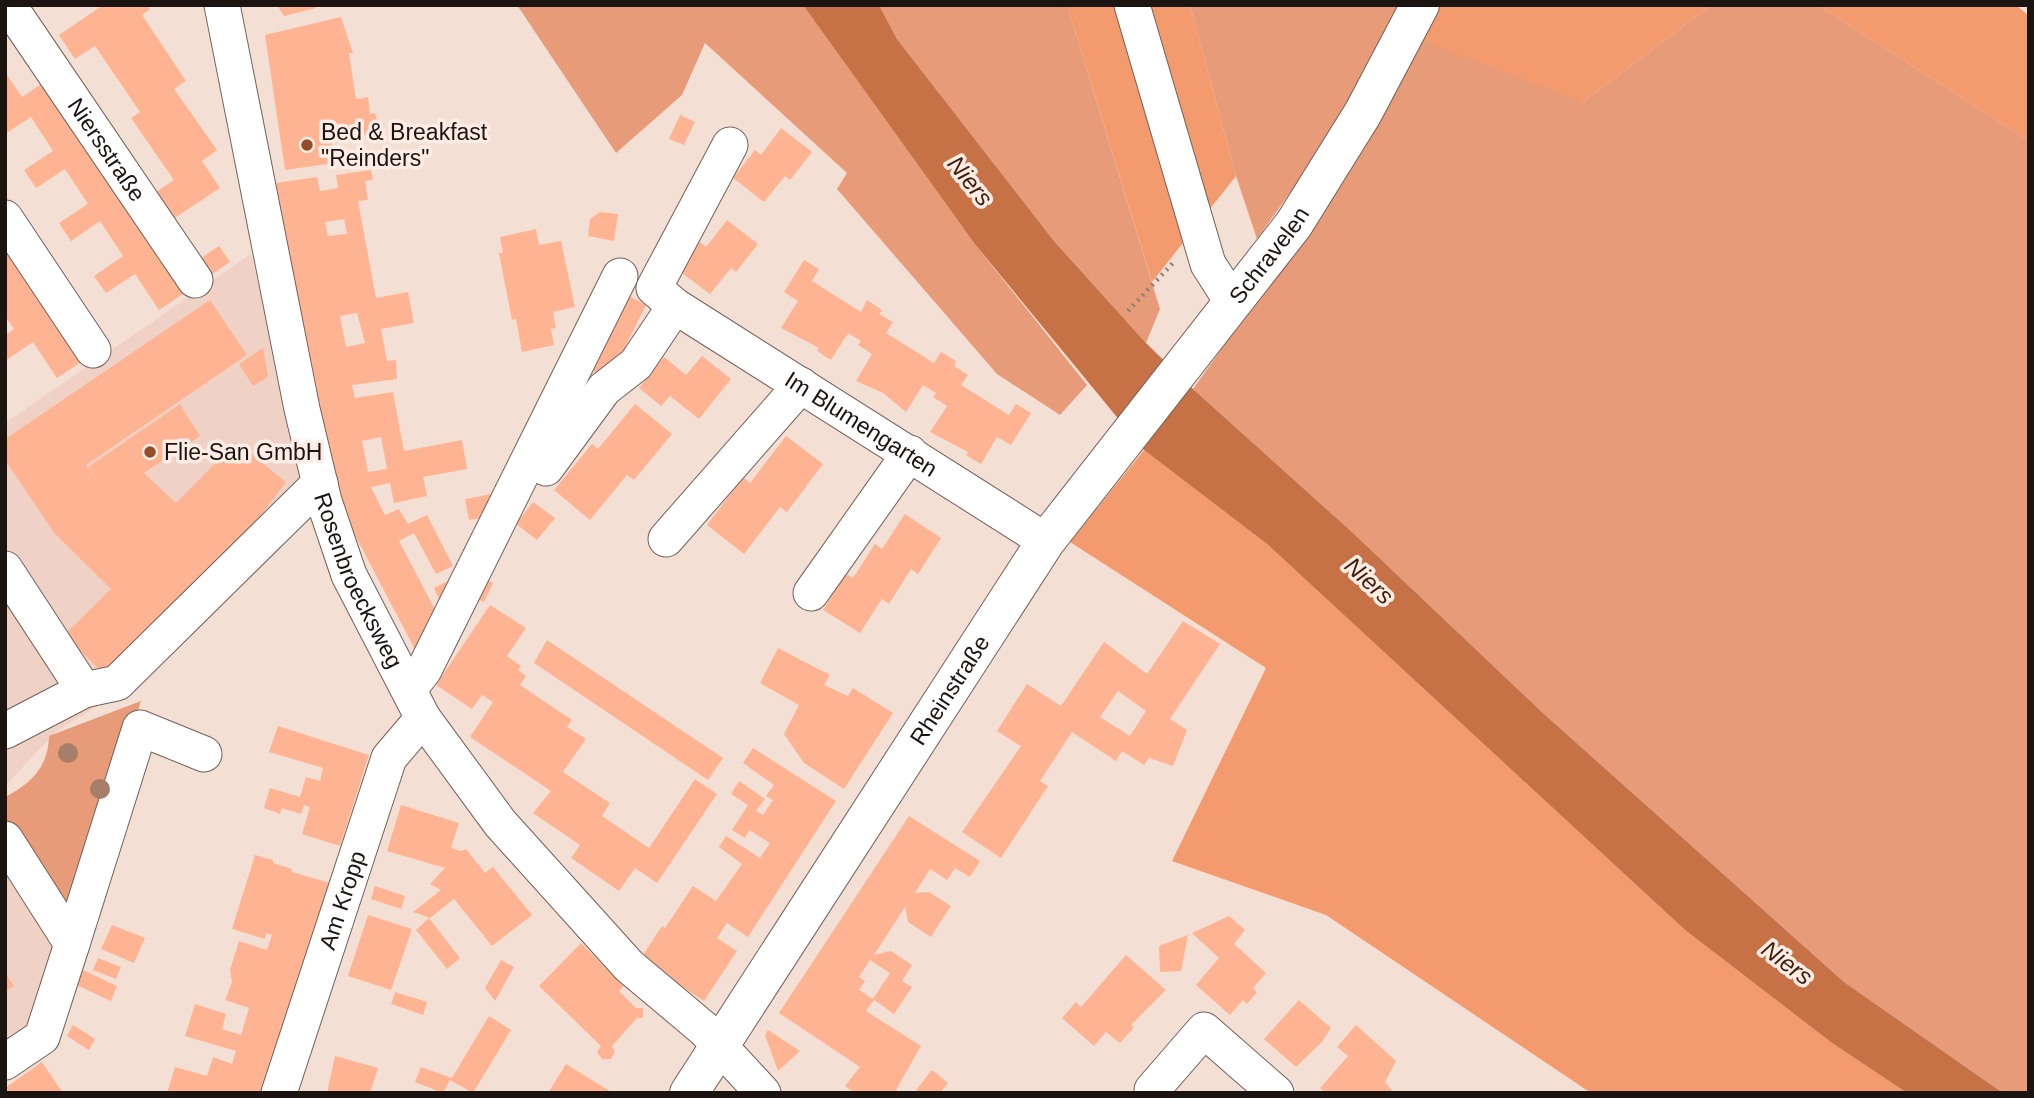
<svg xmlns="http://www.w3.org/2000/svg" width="2034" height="1098" font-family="Helvetica,sans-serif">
	<rect width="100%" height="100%" fill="#f4dfd5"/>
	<!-- built -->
	<g fill="#efd2c5">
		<path d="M251,254L305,488L139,680L56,732L5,786V423Z"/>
		<path d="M5,856L55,941L26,1032L5,1047Z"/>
	</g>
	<!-- green -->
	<g fill="#e79b78">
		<path d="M517,5H803L974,243L1087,385L1060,415L997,374L837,189L847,173L705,43L682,95L616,153Z"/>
		<path d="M879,5H1067L1160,309L1146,343L1054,241L897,39Z"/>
		<path d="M1190,5H1422L1583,102L1711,5H1818L2029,141V1093H2003L1844,982L1544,714L1352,532L1193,389L1345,175L1351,107L1257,239L1236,176Z"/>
		<path d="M141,701L74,907L68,909L5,832V797C32,783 48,767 49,736Z"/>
	</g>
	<!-- forest -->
	<g fill="#f49a6f">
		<path d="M1067,5H1190L1236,176L1152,282Z"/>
		<path d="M1421,5H1711L1583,102L1410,36Z"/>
		<path d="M1818,5H2016L2029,16V141Z"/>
		<path d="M1144,450L1267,544L1685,930L1832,1043L1907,1093H1591L1326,915L1172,861L1266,668L1070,542Z"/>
	</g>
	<!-- water -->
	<path fill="#c77147" d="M803,5H879L897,39L1054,241L1146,343L1193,389L1352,532L1544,714L1844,982L2003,1093H1907L1832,1043L1685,930L1267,544L1144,450L974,243Z"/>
	<!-- building -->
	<g fill="#feb492" fill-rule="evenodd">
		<path d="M103,5H147L150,9L142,15L186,81L174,89L217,150L202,161L220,188L167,223L149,197L174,180L131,118L140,112L95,46L75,59L59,35Z"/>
		<path d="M277,5H313L316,8L284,16Z"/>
		<path d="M341,17L353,53H349L356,99L368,97L370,114L375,113L380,132L332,142L335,163L285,170L265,35Z"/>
		<path d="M5,72L22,97L43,83L189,290L159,310L135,274L106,293L94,276L123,256L100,221L71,241L59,223L88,204L65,169L36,188L24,170L53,151L31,117L5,134Z"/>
		<path d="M680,115L695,122L684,145L669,139Z"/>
		<path d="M781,128L812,152L790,180L785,176L764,202L733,178L755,150L761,155Z"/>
		<path d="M371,170L373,180L365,181L368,200L358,201L376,298L408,292L414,323L381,329L387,361L396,360L397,379L352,385L355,398L393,392L404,451L462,440L467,469L423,477L427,496L394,503L390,483L371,487L385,515L399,509L408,524L427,515L453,566L436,574L414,533L399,541L441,621L420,659L334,495L276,183L317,177L320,191L338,188L336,175ZM344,219L347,234L328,236L325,222ZM357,313L365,343L346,347L340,316ZM381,437L387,469L368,472L362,441Z"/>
		<path d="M600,212L618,214L614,241L588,236L590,219Z"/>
		<path d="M727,220L758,244L736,272L731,268L710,294L678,270L700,242L706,247Z"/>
		<path d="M536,229L539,245L561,241L575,307L553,312L556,328L551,329L554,345L522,352L516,319L512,320L499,253H503L500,237Z"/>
		<path d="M5,235L87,358L57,378L33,342L5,361V335L14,329L5,316Z"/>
		<path d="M219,246L230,262L205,279L194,263Z"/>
		<path d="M804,260L819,269L812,281L861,312L867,300L882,310L879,314L893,322L886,333L934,363L941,352L956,361L954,366L968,375L961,385L1009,415L1016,404L1031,413L1011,445L997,437L981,464L966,455L968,452L930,432L947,406L933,397L936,393L923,385L906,412L883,393L856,381L872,354L858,345L861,341L848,333L831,360L817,351L819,348L781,328L798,301L784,292Z"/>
		<path d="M621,292L646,305L609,379L584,366Z"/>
		<path d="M210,300L247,355L86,465L109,497L88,467L180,404L200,436L144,473L176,503L236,442L286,482L250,530L105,675L64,635L111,589L55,534L5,460V439Z"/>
		<path d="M263,348L268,377L253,386L239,364Z"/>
		<path d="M702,356L731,379L699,419L670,396L661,406L639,388L664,357L686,375Z"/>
		<path d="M635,404L672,434L634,480L627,475L590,520L554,490L592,444L598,449Z"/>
		<path d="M786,436L823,464L787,512L780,507L744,554L707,525L743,477L750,483Z"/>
		<path d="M502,492L491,516L469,520L465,499Z"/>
		<path d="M533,502L555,518L537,540L516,524Z"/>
		<path d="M905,514L941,538L918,574L911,569L889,604L882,599L860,633L823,610L846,574L853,578L875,544L882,549Z"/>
		<path d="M481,577L493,583L484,602L471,596Z"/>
		<path d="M446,582L453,595L445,613L434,588Z"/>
		<path d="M490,605L526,628L507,656L521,666L518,670L526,676L520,685L572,720L567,727L586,739L563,772L610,803L602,816L649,848L695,779L717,794L657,883L635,868L619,891L571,858L580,845L533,813L551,791L470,737L493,702L482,695L472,709L436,685Z"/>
		<path d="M1183,621L1220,644L1170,719L1187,730L1173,766L1149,758L1144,765L1122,751L1116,761L1072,732L1040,781L1048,786L1001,858L962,832L1021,746L997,731L1027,684L1061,706L1104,642L1147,674ZM1118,691L1146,711L1130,736L1100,717Z"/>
		<path d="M547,640L723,758L708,780L534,663Z"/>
		<path d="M778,648L830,675L824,685L848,696L853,688L893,713L844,789L804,763L784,734L799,705L760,683Z"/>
		<path d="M278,726L369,755L340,846L302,834L310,807L304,805L301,814L282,808L280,814L264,808L270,788L300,797L306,777L320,781L323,768L269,752Z"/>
		<path d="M753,748L836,801L748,937L727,923L717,938L737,951L704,1001L660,972L643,955L662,926L665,928L693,886L716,901L742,864L719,847L726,836L760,858L770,843L749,830L745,838L732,830L748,805L731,794L739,781L765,799L756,811L763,815L773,800L766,796L774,785L743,763Z"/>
		<path d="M401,805L459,823L451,848L461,851L466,849L485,873L493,867L532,915L492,946L454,899L430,918L413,912L441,890L430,884L445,868L387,851Z"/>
		<path d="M909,816L980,861L970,877L955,868L947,880L930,869L915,893L929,892L951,906L941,921L931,937L908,922L905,907L874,955L891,951L912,965L902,981L912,987L894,1014L874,1000L866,1011L921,1046L896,1090L900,1093H854L845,1086L860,1067L779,1013ZM870,960L890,973L873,999L859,990L865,981L859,977Z"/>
		<path d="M255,855L273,860V863L292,869V872L330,883L265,1093H167L175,1067L207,1076L213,1057L232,1064L236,1051L185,1036L195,1004L226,1014L222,1029L241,1035L249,1008L225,1000L232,982L230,970L239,941L267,950L272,935L266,933L265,939L232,929Z"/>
		<path d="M375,886L405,896L401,909L371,899Z"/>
		<path d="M368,915L412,929L391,990L348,976Z"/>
		<path d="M1229,916L1245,930L1234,944L1266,973L1253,988L1257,992L1247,1004L1243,1000L1230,1015L1196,985L1219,958L1192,933Z"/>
		<path d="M429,918L460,958L447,969L416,930Z"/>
		<path d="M112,925L145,938L134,963L101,949Z"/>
		<path d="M1188,935L1181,971L1160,972L1159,946Z"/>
		<path d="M581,943L624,986L619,991L636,1008H643V1018H637L612,1046L615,1051L611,1059H602L597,1052L601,1046L539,986Z"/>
		<path d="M1126,955L1166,990L1131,1025L1134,1027L1120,1043L1106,1032L1094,1046L1062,1018L1076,1002L1081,1007Z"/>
		<path d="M98,958L121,967L116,979L93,970Z"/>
		<path d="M501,960L514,967L495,1001L485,988Z"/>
		<path d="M81,969L117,986L111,1001L74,984Z"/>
		<path d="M5,973L14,986L5,992Z"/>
		<path d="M395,992L427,1002L423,1015L391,1004Z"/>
		<path d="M1299,1000L1331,1028L1322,1042L1296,1067L1264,1039Z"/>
		<path d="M489,1016L511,1030L473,1093L450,1080L443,1093L415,1082L421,1067L452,1078Z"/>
		<path d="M73,1025L95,1039L89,1050L67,1036Z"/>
		<path d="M1356,1025L1396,1061L1385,1082L1394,1093H1325L1320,1088L1348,1056L1337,1047Z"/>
		<path d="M768,1030L800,1051L778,1071L765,1035Z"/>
		<path d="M335,1056L378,1068L370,1093H327Z"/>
		<path d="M42,1062L63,1093H5V1088Z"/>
		<path d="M566,1064L613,1093H548Z"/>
		<path d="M932,1070L948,1083L940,1093H920L916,1090Z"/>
	</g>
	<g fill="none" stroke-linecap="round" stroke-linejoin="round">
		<!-- minor casing -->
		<g stroke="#736058" stroke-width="37">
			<g id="minor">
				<path id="s1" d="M222,5L302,409L324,501L349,575L423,718L500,823L629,966L704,1029L763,1093"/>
				<path d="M1132,5L1208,264L1233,303"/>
				<path id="s2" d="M18,19L195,280"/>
				<path id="s3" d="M730,145L654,288L675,306L1046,541"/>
				<path d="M5,218L93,350"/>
				<path d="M546,468L604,389L636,364L675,306"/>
				<path d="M666,539L801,385"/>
				<path d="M5,569L84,690L5,731"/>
				<path d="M811,593L910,453"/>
				<path d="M410,688L424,670L620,276"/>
				<path d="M84,690L117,683L320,483"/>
				<path d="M5,839L72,944L42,1037L5,1062"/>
				<path d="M72,944L140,728L204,754"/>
				<path d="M1152,1090L1204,1030L1276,1093"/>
				<path id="s4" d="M279,1093L389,758L423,718"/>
			</g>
		</g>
		<!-- major casing -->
		<g stroke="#736058" stroke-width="40">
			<g id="major">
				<path id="s5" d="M689,1093L1046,541L1294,224L1363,113L1420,5"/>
			</g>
		</g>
		<!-- path -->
		<path stroke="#8d7e78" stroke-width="4.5" stroke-dasharray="2 5" stroke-linecap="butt" d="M1128,311L1173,263"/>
		<!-- minor -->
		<use href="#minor" stroke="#fff" stroke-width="35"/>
		<!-- major -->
		<use href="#major" stroke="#fff" stroke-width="38"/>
	</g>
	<!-- trees -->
	<g fill="#a67e69">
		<circle cx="68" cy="753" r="10"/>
		<circle cx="100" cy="789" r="10"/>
	</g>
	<!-- markers -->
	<g fill="#954d29" stroke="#ffede5" stroke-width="2.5">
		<circle cx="307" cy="145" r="7"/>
		<circle cx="150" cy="452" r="7"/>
	</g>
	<g text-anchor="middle" stroke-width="7" stroke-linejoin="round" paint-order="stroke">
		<!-- poi labels -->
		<g font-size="23" fill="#1c1411" stroke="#ffede5" text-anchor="start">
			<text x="321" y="140">Bed &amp; Breakfast<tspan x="321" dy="26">"Reinders"</tspan></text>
			<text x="164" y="460">Flie-San GmbH</text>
		</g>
		<!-- street labels -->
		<g font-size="23" fill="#1c1411" stroke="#ffede5">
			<text dy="8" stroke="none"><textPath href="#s2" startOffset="158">Niersstraße</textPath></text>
			<text dy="8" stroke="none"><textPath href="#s5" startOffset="1020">Schravelen</textPath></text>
			<text dy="8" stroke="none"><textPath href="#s3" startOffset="410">Im Blumengarten</textPath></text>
			<text dy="8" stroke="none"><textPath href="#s1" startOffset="593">Rosenbroecksweg</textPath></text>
			<text dy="8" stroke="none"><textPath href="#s5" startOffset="480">Rheinstraße</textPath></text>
			<text dy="8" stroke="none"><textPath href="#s4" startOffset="203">Am Kropp</textPath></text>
		</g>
		<!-- water labels -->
		<g font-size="24" font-style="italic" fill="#411e0c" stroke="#ffede5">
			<text transform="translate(970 181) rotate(51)" y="8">Niers</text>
			<text transform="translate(1369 581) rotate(43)" y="8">Niers</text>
			<text transform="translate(1787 963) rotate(37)" y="8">Niers</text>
		</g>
	</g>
	<!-- border -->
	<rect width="2034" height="1098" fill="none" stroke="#1c1411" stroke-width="14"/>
</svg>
